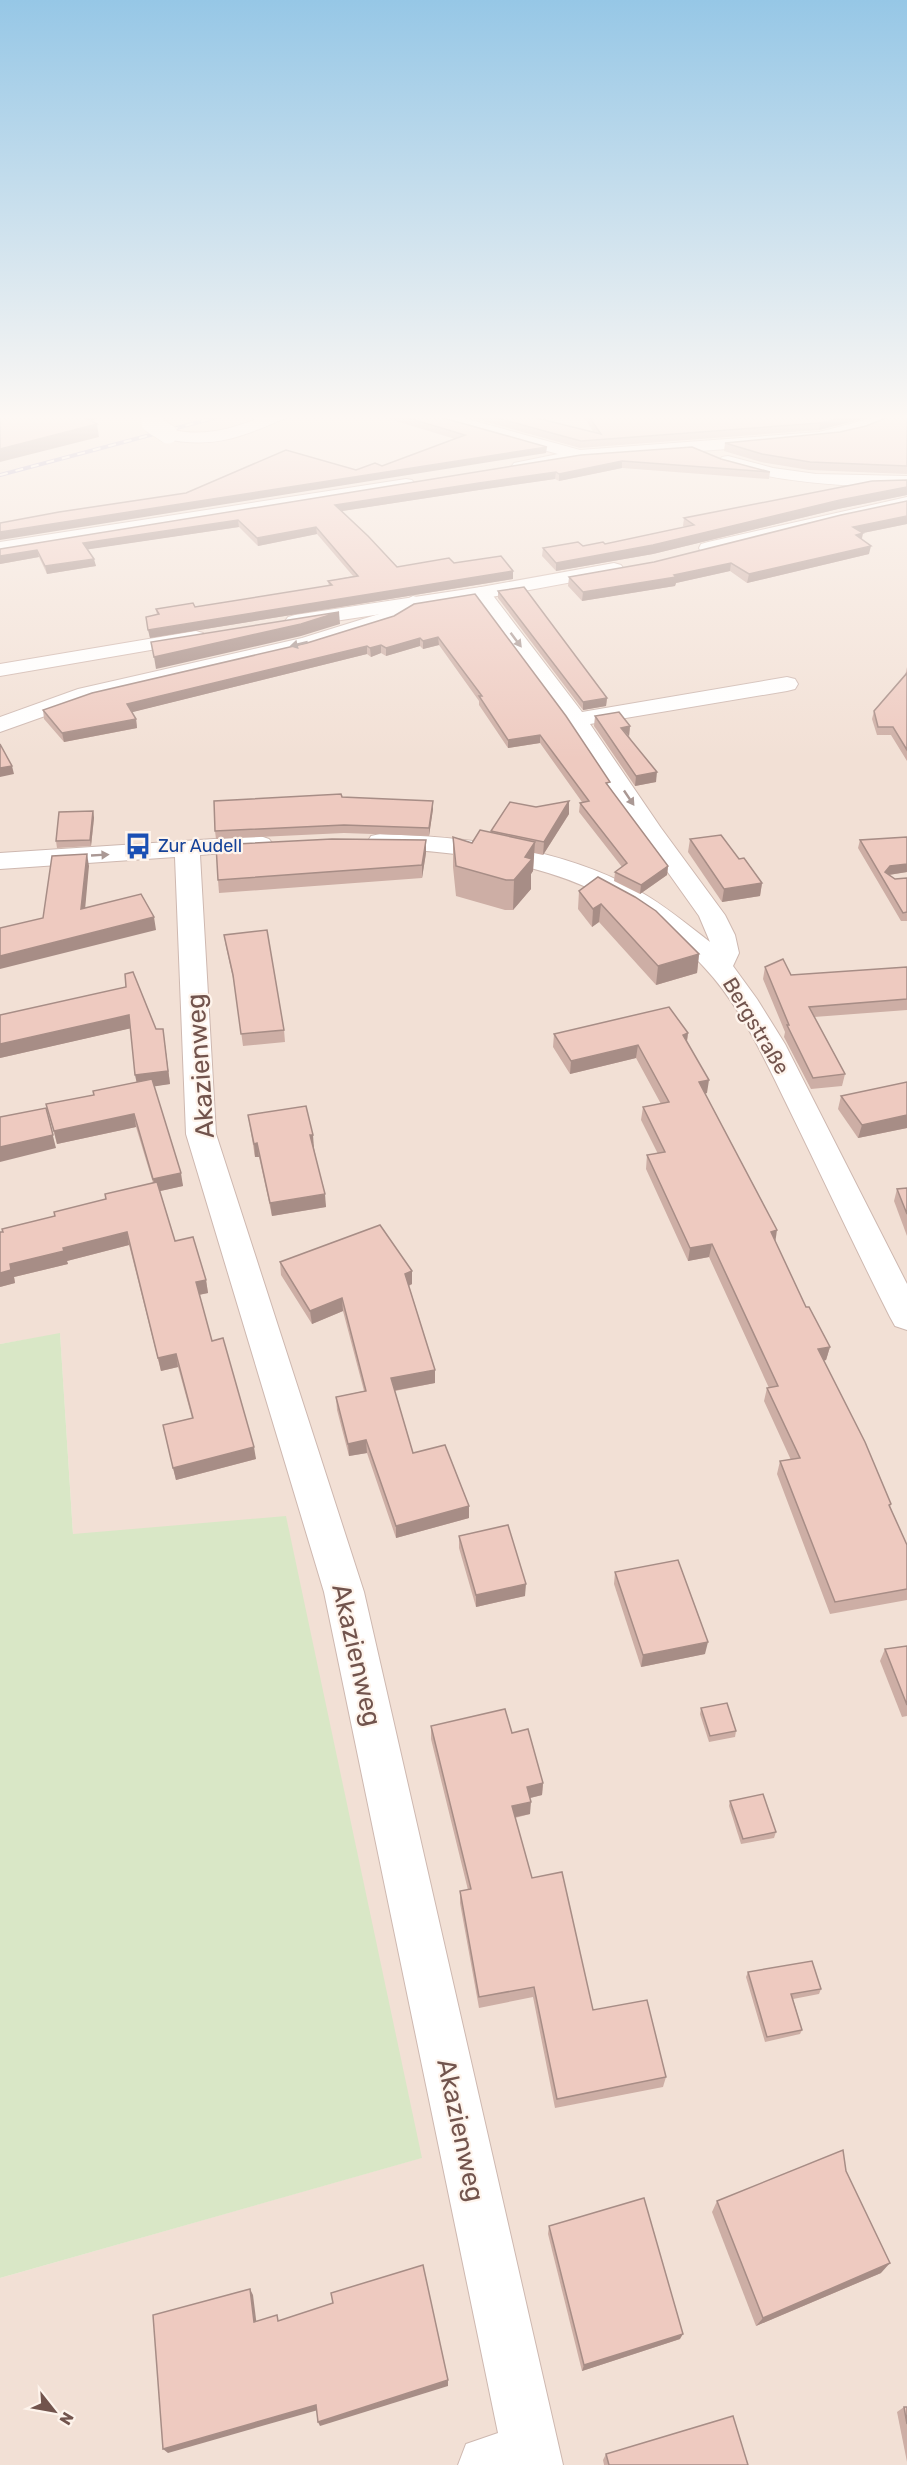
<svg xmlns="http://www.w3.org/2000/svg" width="907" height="2465" font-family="Rubik,sans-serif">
	<rect width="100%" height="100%" fill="#fbefe6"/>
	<!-- residential -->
	<path fill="#f2e0d5" d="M0,414H907V2465H0V2278L421,2158L73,1534L60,1334L0,1344Z"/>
	<!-- green -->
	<path fill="#d9e7c6" d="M60,1333L73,1534L286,1516L422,2158L0,2278V1344Z"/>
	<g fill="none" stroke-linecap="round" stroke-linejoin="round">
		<!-- street casing -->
		<g stroke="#ceb8b0" stroke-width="2">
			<g id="street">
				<path d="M268,414H290L288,417C241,437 213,450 162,438L160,434L168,429C205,438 234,429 268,414Z"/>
				<path d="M422,414H449L580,450L819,432L873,418L878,414H896L885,424L820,442L580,460L520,472L514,471L511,467L514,463L558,454L424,417Z"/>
				<path d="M728,456L773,468L816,474L907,476V486C843,487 783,483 722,465L719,461L722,457Z"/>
				<path d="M406,479L412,480L415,484L412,488L0,554V542Z"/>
				<path d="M481,587L488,589L582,712L787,677L795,679L798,684L795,689L787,691L590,724L661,828L725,915L735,935L739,953L733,966L757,999L785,1044L907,1284V1330L895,1326L890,1317C855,1248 823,1178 789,1109C765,1060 741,1006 703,966C692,954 678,944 665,934C580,867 485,853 380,848L371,846L368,841L371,836L380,834C467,837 561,847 639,891C664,905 687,924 710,942L699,916L640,833L567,723L471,593L474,589Z"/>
				<path d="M413,596L420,598L423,602L420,606L393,622L368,631L307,649L93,699L0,732V717L78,689L302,638L379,614Z"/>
				<path d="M260,836L269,839L273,844L269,849L200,855L216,1134L364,1592L563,2465H458L466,2444L498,2433L324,1592L186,1134L175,857L0,869V853Z"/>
			</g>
		</g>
		<!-- secondary casing -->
		<g stroke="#d0b7ae" stroke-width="2">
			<g id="secondary">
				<path d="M907,497V507L708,554L701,552L699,548L701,544L708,542Z"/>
				<path d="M614,563L621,565L624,569L621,573L481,599L295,627L288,625L285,621L288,617L295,615L481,587Z"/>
				<path d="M196,631L203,633L206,637L203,641L0,676V664Z"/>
			</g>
		</g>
		<!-- street -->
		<use href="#street" fill="#fff" fill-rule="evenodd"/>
		<!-- secondary -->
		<use href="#secondary" fill="#fff" fill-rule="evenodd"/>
		<!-- rail casing -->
		<g stroke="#b0a5c4" stroke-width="4">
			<path id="rail" d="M0,475L229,414"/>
		</g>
		<!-- rail -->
		<use href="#rail" stroke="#fef4ec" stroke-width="2" stroke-dasharray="8" stroke-linecap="butt"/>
		<!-- street-bridge casing -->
		<g stroke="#ceb8b0" stroke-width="20" stroke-linecap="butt">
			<path id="street-bridge" d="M151,423L168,434"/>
		</g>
		<!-- street-bridge -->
		<use href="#street-bridge" stroke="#fff" stroke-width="19"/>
	</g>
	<!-- wall -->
	<g fill="#cdaea5">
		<path d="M373,414H429L546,453L356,470L382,466L455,439Z"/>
		<path d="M458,414H520L594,433L582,414H870V417L819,430L580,448Z"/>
		<path d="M907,414V474L809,470L761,462L724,451L725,443L840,432L866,426L886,418Z"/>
		<path d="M581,455L721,459L770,472L769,479L622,468L559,481L555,479L479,490L342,511L397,567L454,563L513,579L150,638L146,617L157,615L156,609L195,607L329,586L328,581L353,576L317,534L258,546L239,527L88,549L96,566L47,574L39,557L0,564V549Z"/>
		<path d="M907,480V495L838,509L653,554L556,571L542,556L543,548L583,546L605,544L685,527L683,526L684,518Z"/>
		<path d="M907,501V524L863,533L862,539L869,554L747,583L730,571L676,583L675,586L582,601L568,586L569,577L654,562Z"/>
		<path d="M498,591L607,698L606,706L583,710L498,598Z"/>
		<path d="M414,604L609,787L668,866L667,875L640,894L614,881L615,872L622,867L579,812L580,803L582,802L540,743L508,748L479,705V701L439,645L423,649L420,646L386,656L381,653L371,657L367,654L132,712L136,719L137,728L64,742L44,719L43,710L307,643L394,616Z"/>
		<path d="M907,667V761L891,735H877L872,719L874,711L905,676Z"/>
		<path d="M595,716L630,726L629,736L656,782L635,786L594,726Z"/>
		<path d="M342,797L433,809L429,836L344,833L216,839L215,831Z"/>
		<path d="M569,801V814L543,855L534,853L533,871L531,874V889L513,910H505L456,896L453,867V837L472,843L491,832V831L536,807Z"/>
		<path d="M93,811L94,818L91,846L57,848L56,841Z"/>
		<path d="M907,837V872L889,875L895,879L907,878V921H901L858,848L860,840Z"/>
		<path d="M690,839L739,859L762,883L760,896L722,902L688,852Z"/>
		<path d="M426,840V853L422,878L219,893L218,880Z"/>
		<path d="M579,891L699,954L697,973L656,985L599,922L592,927L578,909Z"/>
		<path d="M224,935L284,1030L285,1042L243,1046L235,987L226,947Z"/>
		<path d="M765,967L791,975L907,967V1010L814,1017L845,1074L842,1086L811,1089L784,1037L785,1032L763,979Z"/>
		<path d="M0,1015L156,1029H163L170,1084L154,1086L183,1186L160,1191L175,1241L206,1280L208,1293L199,1295L212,1341L256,1459L176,1480L163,1425L192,1418L178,1367L161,1371L129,1245L67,1261L68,1264L14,1277L15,1283L0,1287L55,1216L106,1199L153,1183L136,1127L57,1144L46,1104L94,1095L137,1083L131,1028L0,1058Z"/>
		<path d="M688,1033L687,1042L707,1093L705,1094L806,1307L830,1347L826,1360L824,1361L891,1504L890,1507L907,1545V1600L830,1614L777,1474L780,1461L791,1460L764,1401L767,1388H769L709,1257L688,1261L646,1169L647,1155L658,1154L641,1120L643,1107L661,1104L636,1058L570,1074L553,1047L554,1034Z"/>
		<path d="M907,1082V1128L858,1138L838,1109L841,1096Z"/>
		<path d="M248,1115L314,1148L326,1207L272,1216L259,1157H255Z"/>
		<path d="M907,1188V1236L894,1201L897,1189Z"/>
		<path d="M280,1262L412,1271V1284L409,1286L435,1370V1383L395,1391L413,1453L469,1518L396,1538L367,1453L349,1456L337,1410L336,1397L364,1391L343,1311L312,1324L281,1275Z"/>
		<path d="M459,1536L525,1596L476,1607L459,1548Z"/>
		<path d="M615,1572L705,1654L641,1667L614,1584Z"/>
		<path d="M907,1646V1716L902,1717L880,1661L885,1649Z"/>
		<path d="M701,1708L736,1731L735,1737L709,1742L700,1714Z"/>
		<path d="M431,1726L512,1733L543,1783L542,1795L530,1798V1814L515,1818L532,1878L593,2010L666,2077L663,2087L555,2108L533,1997L479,2008L460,1903V1891L468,1890L431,1739Z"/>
		<path d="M730,1801L776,1832L774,1838L741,1844L729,1806Z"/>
		<path d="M748,1972L821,1989L819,1994L793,1999L802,2030L800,2034L765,2042L746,1977Z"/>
		<path d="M846,2171L881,2273L756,2326L712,2212L717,2201Z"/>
		<path d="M549,2226L680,2339L582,2371L548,2234Z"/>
		<path d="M904,2407H907V2462L897,2412Z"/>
		<path d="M606,2454L748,2465H604L603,2460Z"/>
	</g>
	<!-- shaded-wall -->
	<g fill="#a78d86">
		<path d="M75,414H115L76,424Z"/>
		<path d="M854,414H870V417L819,430L820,423Z"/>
		<path d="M97,424L99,437L0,462V449Z"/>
		<path d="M547,447L546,453L0,540V532Z"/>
		<path d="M622,461V468L559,481V474Z"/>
		<path d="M556,472L555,479L479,490L336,512L335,505L479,483Z"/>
		<path d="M907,487V495L838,509L653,554L556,571V563L840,500Z"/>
		<path d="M907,516V524L863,533L861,541L854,543L853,527Z"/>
		<path d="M238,520L239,527L84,550L83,543Z"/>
		<path d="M316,527L317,534L258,546L257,538Z"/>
		<path d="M871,546L869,554L747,583L749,574Z"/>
		<path d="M37,550L39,557L0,564V556Z"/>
		<path d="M94,559L96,566L47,574L45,566Z"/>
		<path d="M731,563L730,571L676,583L675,586L582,601L583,592Z"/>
		<path d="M513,571V579L150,638L148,630Z"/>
		<path d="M339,612L340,624L301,636L156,669L154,657Z"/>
		<path d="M438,637L439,645L423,649V641Z"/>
		<path d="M420,638V646L386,656V648Z"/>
		<path d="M381,645V653L371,657L370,648Z"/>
		<path d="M367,646V654L129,713L127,704Z"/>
		<path d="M607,698L606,706L583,710V702Z"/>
		<path d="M136,719L137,728L64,742L62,733Z"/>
		<path d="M630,726L629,736L621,728Z"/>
		<path d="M540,735V743L508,748V740Z"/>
		<path d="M12,766L14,774L0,777V768Z"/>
		<path d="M657,772L656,782L635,786L636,776Z"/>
		<path d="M433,801V809L429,836V828Z"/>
		<path d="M569,801V814L543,855L544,842Z"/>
		<path d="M93,811L94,818L91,846L90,840Z"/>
		<path d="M426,840V853L422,878V865Z"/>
		<path d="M535,842L533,871L531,874V889L513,910L514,880L525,857Z"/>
		<path d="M87,854L89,866L84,921L81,909Z"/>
		<path d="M907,864V872L888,875L883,880L885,872L890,866Z"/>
		<path d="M668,866L667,875L640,894L641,885Z"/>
		<path d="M762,883L760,896L722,902L724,889Z"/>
		<path d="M601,904L599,922L592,927L593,909Z"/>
		<path d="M154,917L156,930L0,969V956Z"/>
		<path d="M699,954L697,973L656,985L658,966Z"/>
		<path d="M129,1015L132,1028L0,1058V1044Z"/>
		<path d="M163,1029L170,1084L138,1089L135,1075Z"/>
		<path d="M688,1033L686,1047L683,1035Z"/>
		<path d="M638,1045L636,1058L570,1074L571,1061Z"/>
		<path d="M709,1080L707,1093L697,1095L699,1082Z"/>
		<path d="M46,1108L56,1148L0,1162V1147Z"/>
		<path d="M134,1114L136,1127L57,1144L54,1131Z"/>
		<path d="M907,1115V1128L858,1138L862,1125Z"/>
		<path d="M310,1135H313L314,1148L311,1149Z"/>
		<path d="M257,1143L259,1157H255L254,1144Z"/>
		<path d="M181,1173L183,1186L156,1192L153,1179Z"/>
		<path d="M325,1194L326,1207L272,1216L270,1203Z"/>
		<path d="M777,1230L775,1244L771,1232Z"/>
		<path d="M127,1232L129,1245L67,1261L68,1264L14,1277L15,1283L0,1287V1273L10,1264L63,1248Z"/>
		<path d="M712,1244L709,1257L688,1261L690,1248Z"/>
		<path d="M412,1271V1284L405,1287V1274Z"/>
		<path d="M206,1280L208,1293L198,1295L196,1282Z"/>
		<path d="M342,1298L343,1311L312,1324L310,1311Z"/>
		<path d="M830,1347L826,1360L814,1362L818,1349Z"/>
		<path d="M176,1354L178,1367L161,1371L158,1358Z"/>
		<path d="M435,1370V1383L392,1391L391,1378Z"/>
		<path d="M366,1440L367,1453L349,1456L348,1444Z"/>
		<path d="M254,1447L256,1459L176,1480L173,1468Z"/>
		<path d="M469,1506V1518L396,1538V1526Z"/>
		<path d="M526,1584L525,1596L476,1607V1595Z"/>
		<path d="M708,1642L705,1654L641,1667L643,1655Z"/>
		<path d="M543,1783L542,1795L526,1799L527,1787Z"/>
		<path d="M531,1802L530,1814L511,1818L512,1806Z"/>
		<path d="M890,2263L881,2273L756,2326L763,2318Z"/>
		<path d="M250,2289L253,2295L257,2327L254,2322Z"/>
		<path d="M683,2334L680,2339L582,2371L584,2365Z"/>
		<path d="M448,2380V2386L320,2426L318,2422Z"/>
		<path d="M316,2405L318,2410L168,2453L163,2449Z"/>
	</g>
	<!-- building -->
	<g fill="#eecac0" stroke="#a78d86" stroke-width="1.5">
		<path d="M0,414H79L97,424L0,449Z"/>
		<path d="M395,414H429L547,447L0,532V523L59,512L186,493L286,450L356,470L375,463L382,466L465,435Z"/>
		<path d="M482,414H520L601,434L587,414H854L820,423L581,441Z"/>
		<path d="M891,414H907V466L810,462L762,454L725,443L840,432L866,426L886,418Z"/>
		<path d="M692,447L721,459L770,472L622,461L559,474L556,472L479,483L335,505L368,536L397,567L449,558L454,563L501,556L513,571L148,630L146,617L159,614L156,609L193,603L195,607L332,585L328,581L358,576L316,527L257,538L238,520L83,543L94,559L45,566L37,550L0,556V549L581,455Z"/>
		<path d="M907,480V487L840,500L653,545L556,563L543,548L578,542L583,546L603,542L605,544L694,525L684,518L872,481Z"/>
		<path d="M907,501V516L853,527L863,533L856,535L871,546L749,574L731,563L674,575L676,577L583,592L569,577L654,562L841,515Z"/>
		<path d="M524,587L607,698L583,702L498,591Z"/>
		<path d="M475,594L566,716L610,782L606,783L668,866L641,885L615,872L627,863L580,803L589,801L540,735L508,740L479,696H482L438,637L423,641L420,638L386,648L381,645L370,648L367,646L127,704L136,719L62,733L43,710L92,693L307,643L394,616L414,604Z"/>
		<path d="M339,612L301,624L154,657L151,642Z"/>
		<path d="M907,673V750L893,727H878L874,711Z"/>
		<path d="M619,712L630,726L621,728L657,772L636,776L595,716Z"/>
		<path d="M0,744L12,766L0,768Z"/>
		<path d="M341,794L342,797L433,801L429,828L344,825L215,831L214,801Z"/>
		<path d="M569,801L544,842L491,831L510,802L536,807Z"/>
		<path d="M93,811L90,840L56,841L59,812Z"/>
		<path d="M480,830L535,842L525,857L532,859L514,880H506L456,866L453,837L472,843Z"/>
		<path d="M721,835L739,859L744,858L762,883L724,889L690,839Z"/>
		<path d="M907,837V864L890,866L885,872L895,879L907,878V912L903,913L860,840Z"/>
		<path d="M332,839L426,840L422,865L218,880L216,845Z"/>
		<path d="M87,854L81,909L141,894L154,917L0,956V928L43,918L52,856Z"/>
		<path d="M598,877L635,897L656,911L699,954L658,966L601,904L593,909L579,891Z"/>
		<path d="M267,930L284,1030L241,1034L233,975L224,935Z"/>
		<path d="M783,959L791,975L907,967V999L809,1007L845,1074L813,1078L787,1025H789L765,967Z"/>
		<path d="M133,972L156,1029H163L168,1071L135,1075L129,1015L0,1044V1015L126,987L125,974Z"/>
		<path d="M669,1007L688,1033L683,1035L709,1080L699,1082L777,1230L771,1232L806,1307H809L830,1347L818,1349L865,1442L891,1504L889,1505L907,1545V1589L835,1602L780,1461L800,1458L767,1388L778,1386L712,1244L690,1248L647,1155L665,1152L643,1107L669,1102L638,1045L571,1061L554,1034Z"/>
		<path d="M152,1079L181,1173L153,1179L134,1114L54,1131L46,1104L94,1095L93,1091Z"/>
		<path d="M907,1082V1115L862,1125L841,1096Z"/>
		<path d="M306,1106L313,1135H310L325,1194L270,1203L257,1143L254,1144L248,1115Z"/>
		<path d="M46,1108L53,1135L0,1147V1117Z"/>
		<path d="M157,1182L175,1241L193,1237L206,1280L196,1282L212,1341L223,1338L254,1447L173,1468L163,1425L193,1418L176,1354L158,1358L127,1232L63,1248L64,1251L10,1264L11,1270L0,1273V1232H3L2,1229L55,1216L54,1212L106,1199L105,1194Z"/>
		<path d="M907,1188V1214L897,1189Z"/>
		<path d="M380,1225L412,1271L405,1274L435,1370L391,1378L413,1453L445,1445L469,1506L396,1526L366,1440L348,1444L336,1397L366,1391L342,1298L310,1311L280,1262Z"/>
		<path d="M508,1525L526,1584L476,1595L459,1536Z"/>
		<path d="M678,1560L708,1642L643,1655L615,1572Z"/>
		<path d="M907,1646V1705L885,1649Z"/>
		<path d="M727,1703L736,1731L710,1736L701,1708Z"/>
		<path d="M505,1709L512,1733L528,1729L543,1783L527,1787L531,1802L512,1806L532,1878L562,1872L593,2010L647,2000L666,2077L557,2099L534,1987L479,1997L460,1891L471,1889L431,1726Z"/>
		<path d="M763,1794L776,1832L743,1839L730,1801Z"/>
		<path d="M812,1961L821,1989L791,1994L802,2030L767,2037L748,1972Z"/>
		<path d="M843,2150L846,2171L890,2263L763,2318L717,2201Z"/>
		<path d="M644,2198L683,2334L584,2365L549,2226Z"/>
		<path d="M423,2265L448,2380L318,2422L316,2405L163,2449L153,2315L250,2289L254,2322L277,2315L278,2321L333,2303L331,2293Z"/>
		<path d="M904,2407H907V2424Z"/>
		<path d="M733,2416L748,2465H609L606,2454Z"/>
	</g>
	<!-- one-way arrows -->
	<defs><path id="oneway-solid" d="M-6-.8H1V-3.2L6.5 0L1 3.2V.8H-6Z" transform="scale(1.5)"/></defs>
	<g fill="#aa9894">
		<use href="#oneway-solid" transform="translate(516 640) rotate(53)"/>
		<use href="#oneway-solid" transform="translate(299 644) rotate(166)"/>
		<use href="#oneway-solid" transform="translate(629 798) rotate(56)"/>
		<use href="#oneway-solid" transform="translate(100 855) rotate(-3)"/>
	</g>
	<!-- sky -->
	<linearGradient id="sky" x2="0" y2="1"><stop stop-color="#96c7e6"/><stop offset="0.55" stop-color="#fdf8f4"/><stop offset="1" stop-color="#fdf8f4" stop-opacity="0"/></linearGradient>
	<rect width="907" height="759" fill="url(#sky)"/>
	<!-- icons -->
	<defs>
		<g id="bus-bare" transform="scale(2.07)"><path d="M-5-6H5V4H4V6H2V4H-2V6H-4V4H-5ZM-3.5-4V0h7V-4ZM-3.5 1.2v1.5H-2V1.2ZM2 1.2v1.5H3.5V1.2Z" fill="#1a4fb4" stroke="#fef4ec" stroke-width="2.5" paint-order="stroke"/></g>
	</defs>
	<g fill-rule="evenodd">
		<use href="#bus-bare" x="138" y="846"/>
	</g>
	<g text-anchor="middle" stroke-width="4.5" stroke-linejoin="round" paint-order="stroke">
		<!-- far-transit labels -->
		<g font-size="18" fill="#164399" stroke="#fef4ec" text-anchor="start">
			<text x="158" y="852">Zur Audell</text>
		</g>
		<!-- street labels -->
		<g font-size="21" fill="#72544d" stroke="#fef4ec">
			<text transform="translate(756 1026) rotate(59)" y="7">Bergstraße</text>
		</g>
		<!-- near-street labels -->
		<g font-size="26" fill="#72544d" stroke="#fef4ec">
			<text transform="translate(200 1066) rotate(-94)" y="9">Akazienweg</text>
			<text transform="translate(357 1655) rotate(77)" y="9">Akazienweg</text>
			<text transform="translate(461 2130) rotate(78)" y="9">Akazienweg</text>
		</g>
	</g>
	<!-- north arrow -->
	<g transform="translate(54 2411) rotate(121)" stroke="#fef4ec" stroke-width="4.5" paint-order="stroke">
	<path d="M0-4.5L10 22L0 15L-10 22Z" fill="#72544d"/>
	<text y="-9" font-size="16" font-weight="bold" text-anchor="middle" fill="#72544d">N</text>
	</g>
</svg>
